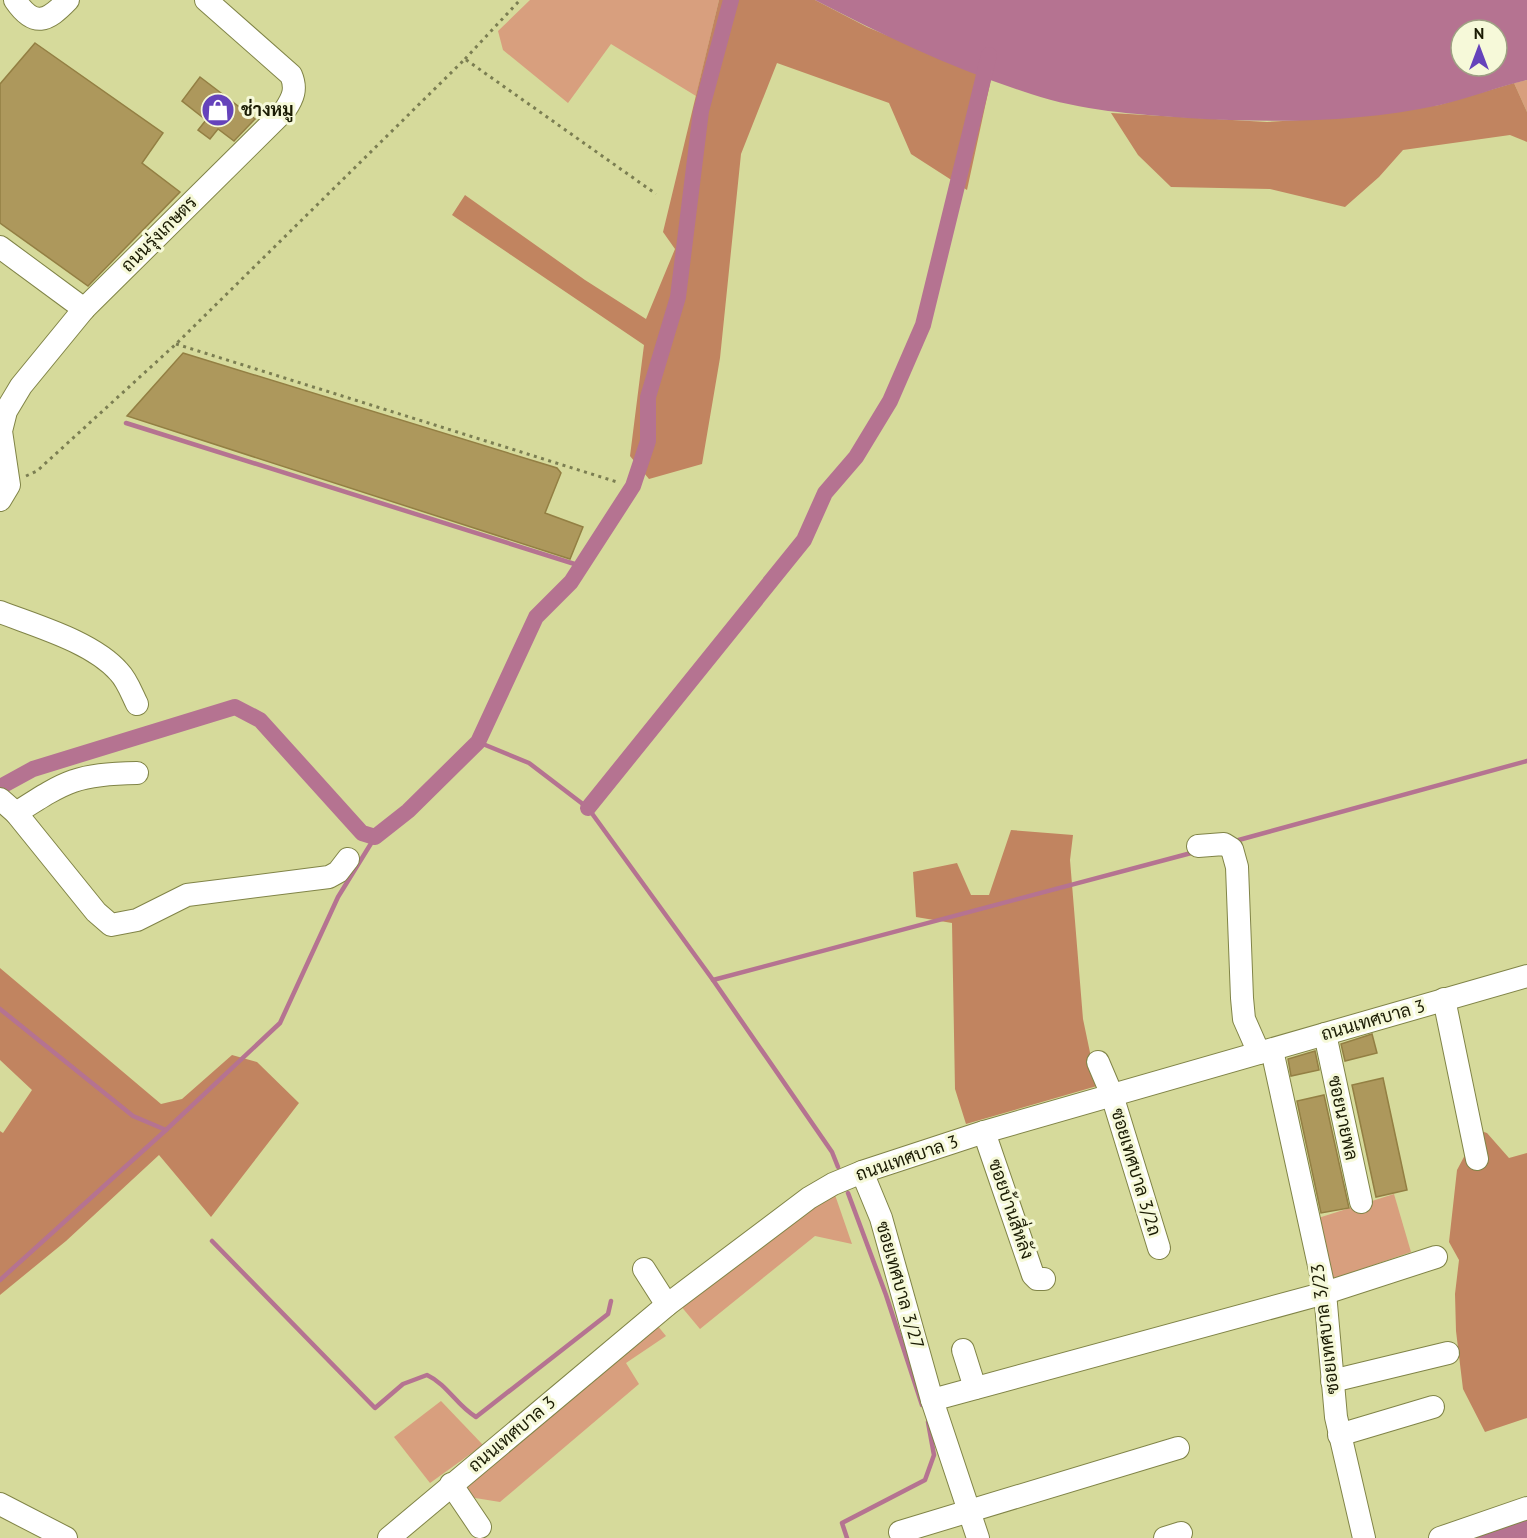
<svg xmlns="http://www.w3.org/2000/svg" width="1527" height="1538" font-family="'PT Sans',Sarabun,sans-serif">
	<rect width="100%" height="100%" fill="#d6da9b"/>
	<!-- green -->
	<g fill="#d89f7e">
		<path d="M530,0H719L696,96L611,44L568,103L503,50L498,31Z"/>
		<path d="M1527,80V112L1514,83Z"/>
		<path d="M834,1192L852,1244L815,1236L700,1329L680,1305Z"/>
		<path d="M1394,1194L1411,1252L1330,1280L1315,1219Z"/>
		<path d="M657,1325L666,1336L626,1363L639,1384L500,1502L469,1497L465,1485Z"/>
		<path d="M441,1401L483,1445L430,1483L394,1437Z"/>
	</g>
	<!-- forest -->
	<g fill="#c18460">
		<path d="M719,0H815L867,27L991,79L967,190L911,154L889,103L777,63L741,154L720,358L702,464L649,479L630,456L644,345L452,215L465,195L585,280L646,319L675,249L663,232Z"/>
		<path d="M1514,83L1527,112V142L1510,135L1403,150L1379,177L1345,207L1270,189L1171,187L1138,155L1111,113L1267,122L1351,117L1439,105Z"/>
		<path d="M1011,830L1073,835L1070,860L1083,1019L1097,1086L966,1124L955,1089L952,923L916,917L913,872L957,863L971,895H989Z"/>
		<path d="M0,968L161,1104L182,1099L232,1055L257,1062L299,1103L211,1217L159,1155L66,1241L0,1295V1131L3,1133L32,1090L0,1060Z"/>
		<path d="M1459,1124L1487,1133L1509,1158L1527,1153V1418L1485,1432L1463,1389L1456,1331L1455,1294L1459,1260L1449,1242L1457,1170L1465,1155Z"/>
	</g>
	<!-- water -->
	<g fill="#b57391" fill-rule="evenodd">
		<path d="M815,0H1527V80C1498,87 1469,98 1440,105C1357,123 1271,123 1187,118C1134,114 1082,111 1031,94C956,70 884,36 815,0ZM1461,30H1497V66H1461Z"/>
		<path d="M1527,1515V1538H1452Z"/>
	</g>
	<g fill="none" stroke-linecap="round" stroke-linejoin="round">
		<!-- stream -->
		<g stroke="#b57391" stroke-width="4.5">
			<path d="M126,423L581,566"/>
			<path d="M478,742L529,763L588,808L713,980L832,1152L838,1167"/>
			<path d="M1235,841L1527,761"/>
			<path d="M713,980L1195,852"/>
			<path d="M0,1009L133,1116L166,1130L280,1023L338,897L375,837"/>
			<path d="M848,1193L886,1295L922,1405"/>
			<path d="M212,1241L375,1408L403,1384L427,1375C448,1385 456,1405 476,1417L608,1314L611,1301"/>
			<path d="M0,1280L166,1130"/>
			<path d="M847,1538L842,1523L925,1480L934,1455L928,1422"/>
		</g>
		<!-- canal -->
		<g stroke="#b57391" stroke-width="16">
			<path d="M0,787L33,769L235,707L260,720L362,833L375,837L408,811L478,742L536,617L571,582L633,486L648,441V397L678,297L701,111L731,0"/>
			<path d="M588,808L804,540L825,493L856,457L890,401L923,325L989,55"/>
		</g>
	</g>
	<!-- building -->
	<g fill="#ad985c" stroke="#937f43" stroke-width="1.5">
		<path d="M35,43L163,133L142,163L180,192L88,286L0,223V84Z"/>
		<path d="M200,77L255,119L234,141L218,129L210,139L198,130L206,120L182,101Z"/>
		<path d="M183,353L557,468L561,473L545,513L583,527L570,559L127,416Z"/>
		<path d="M1372,1034L1377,1053L1345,1061L1341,1044Z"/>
		<path d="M1315,1051L1319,1070L1291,1076L1288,1059Z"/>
		<path d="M1383,1078L1407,1190L1376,1197L1352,1085Z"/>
		<path d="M1324,1095L1349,1208L1321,1213L1297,1101Z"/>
	</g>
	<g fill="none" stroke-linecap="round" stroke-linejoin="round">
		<!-- minor casing -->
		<g stroke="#808447" stroke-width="24">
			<g id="minor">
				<path d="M15,0C34,28 47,22 68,0"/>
				<path d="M0,247L84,309"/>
				<path d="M0,500L9,485L1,431L6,411L21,386L84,309L285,110C293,98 297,89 291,75L206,0"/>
				<path d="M0,612C36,626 93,642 119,672C127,680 132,694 137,704"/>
				<path d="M0,799L16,813L96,912L111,925L137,920L187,895L329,877L338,872L348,859"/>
				<path d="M16,813C66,781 76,774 137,773"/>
				<path d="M1198,846L1224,844L1232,849L1237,867L1242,998L1244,1019L1259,1053"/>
				<path d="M1444,999L1477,1159"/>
				<path d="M1325,1034L1361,1202"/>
				<path d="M1272,1050L1325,1293L1336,1417L1364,1538"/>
				<path d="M1098,1062L1112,1095L1159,1248"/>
				<path d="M984,1132L1033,1275L1037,1279H1044"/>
				<path d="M862,1172L881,1218L932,1400L978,1538"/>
				<path d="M644,1269L667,1305"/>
				<path d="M963,1350L975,1388"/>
				<path d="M1332,1381L1448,1353"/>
				<path d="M932,1400L1325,1293L1436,1257"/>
				<path d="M1339,1435L1433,1407"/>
				<path d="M451,1484L480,1527"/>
				<path d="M0,1504L66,1538"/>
				<path d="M900,1532L1178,1448"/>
				<path d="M389,1538L667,1305L809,1198L833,1184L862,1172L984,1132L1527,976"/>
				<path d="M1165,1538L1181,1533"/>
				<path d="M1440,1538L1527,1508"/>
			</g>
		</g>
		<!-- path -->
		<g stroke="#7b7e52" stroke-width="3" stroke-dasharray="3 4.5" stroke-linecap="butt">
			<path d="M465,59L520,0"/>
			<path d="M176,344L617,482"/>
			<path d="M26,476L37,471L176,344L465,59L656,194"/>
		</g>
		<!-- minor -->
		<use href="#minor" stroke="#fff" stroke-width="22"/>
	</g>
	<!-- icons -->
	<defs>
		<g id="shop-disc" transform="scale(1.725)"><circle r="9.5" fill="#6543bb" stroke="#f6f9d9"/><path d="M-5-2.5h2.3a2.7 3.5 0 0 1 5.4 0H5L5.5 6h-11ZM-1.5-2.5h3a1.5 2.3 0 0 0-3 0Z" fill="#fff"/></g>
	</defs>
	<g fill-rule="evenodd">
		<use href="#shop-disc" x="218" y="110"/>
	</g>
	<g text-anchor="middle" stroke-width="6" stroke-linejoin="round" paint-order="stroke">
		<!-- poi labels -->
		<g font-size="18" font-weight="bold" fill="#1a1b03" stroke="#f6f9d9" text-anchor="start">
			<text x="241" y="116">ช่างหมู</text>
		</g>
		<!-- street labels -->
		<g font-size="18" fill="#1a1b03" stroke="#f6f9d9">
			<text transform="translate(159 234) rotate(-45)" y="6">ถนนรุ่งเกษตร</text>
			<text transform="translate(1373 1020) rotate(-16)" y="6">ถนนเทศบาล 3</text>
			<text transform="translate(1343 1118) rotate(78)" y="6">ซอยนายพล</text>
			<text transform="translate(907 1158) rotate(-19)" y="6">ถนนเทศบาล 3</text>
			<text transform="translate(1136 1172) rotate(73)" y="6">ซอยเทศบาล 3/2ถ</text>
			<text transform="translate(1011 1209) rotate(71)" y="6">ซอยบ้านสี่หลัง</text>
			<text transform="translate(900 1285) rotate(74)" y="6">ซอยเทศบาล 3/27</text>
			<text transform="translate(1325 1329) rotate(-97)" y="6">ซอยเทศบาล 3/23</text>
			<text transform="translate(512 1434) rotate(-40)" y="6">ถนนเทศบาล 3</text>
		</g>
	</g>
	<!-- north arrow -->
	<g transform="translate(1479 48)"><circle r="28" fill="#f6f9d9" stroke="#9ea083" stroke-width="1.5"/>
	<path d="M0-4.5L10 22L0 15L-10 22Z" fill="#6543bb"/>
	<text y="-9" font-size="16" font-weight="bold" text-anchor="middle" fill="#1a1b03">N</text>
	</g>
</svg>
